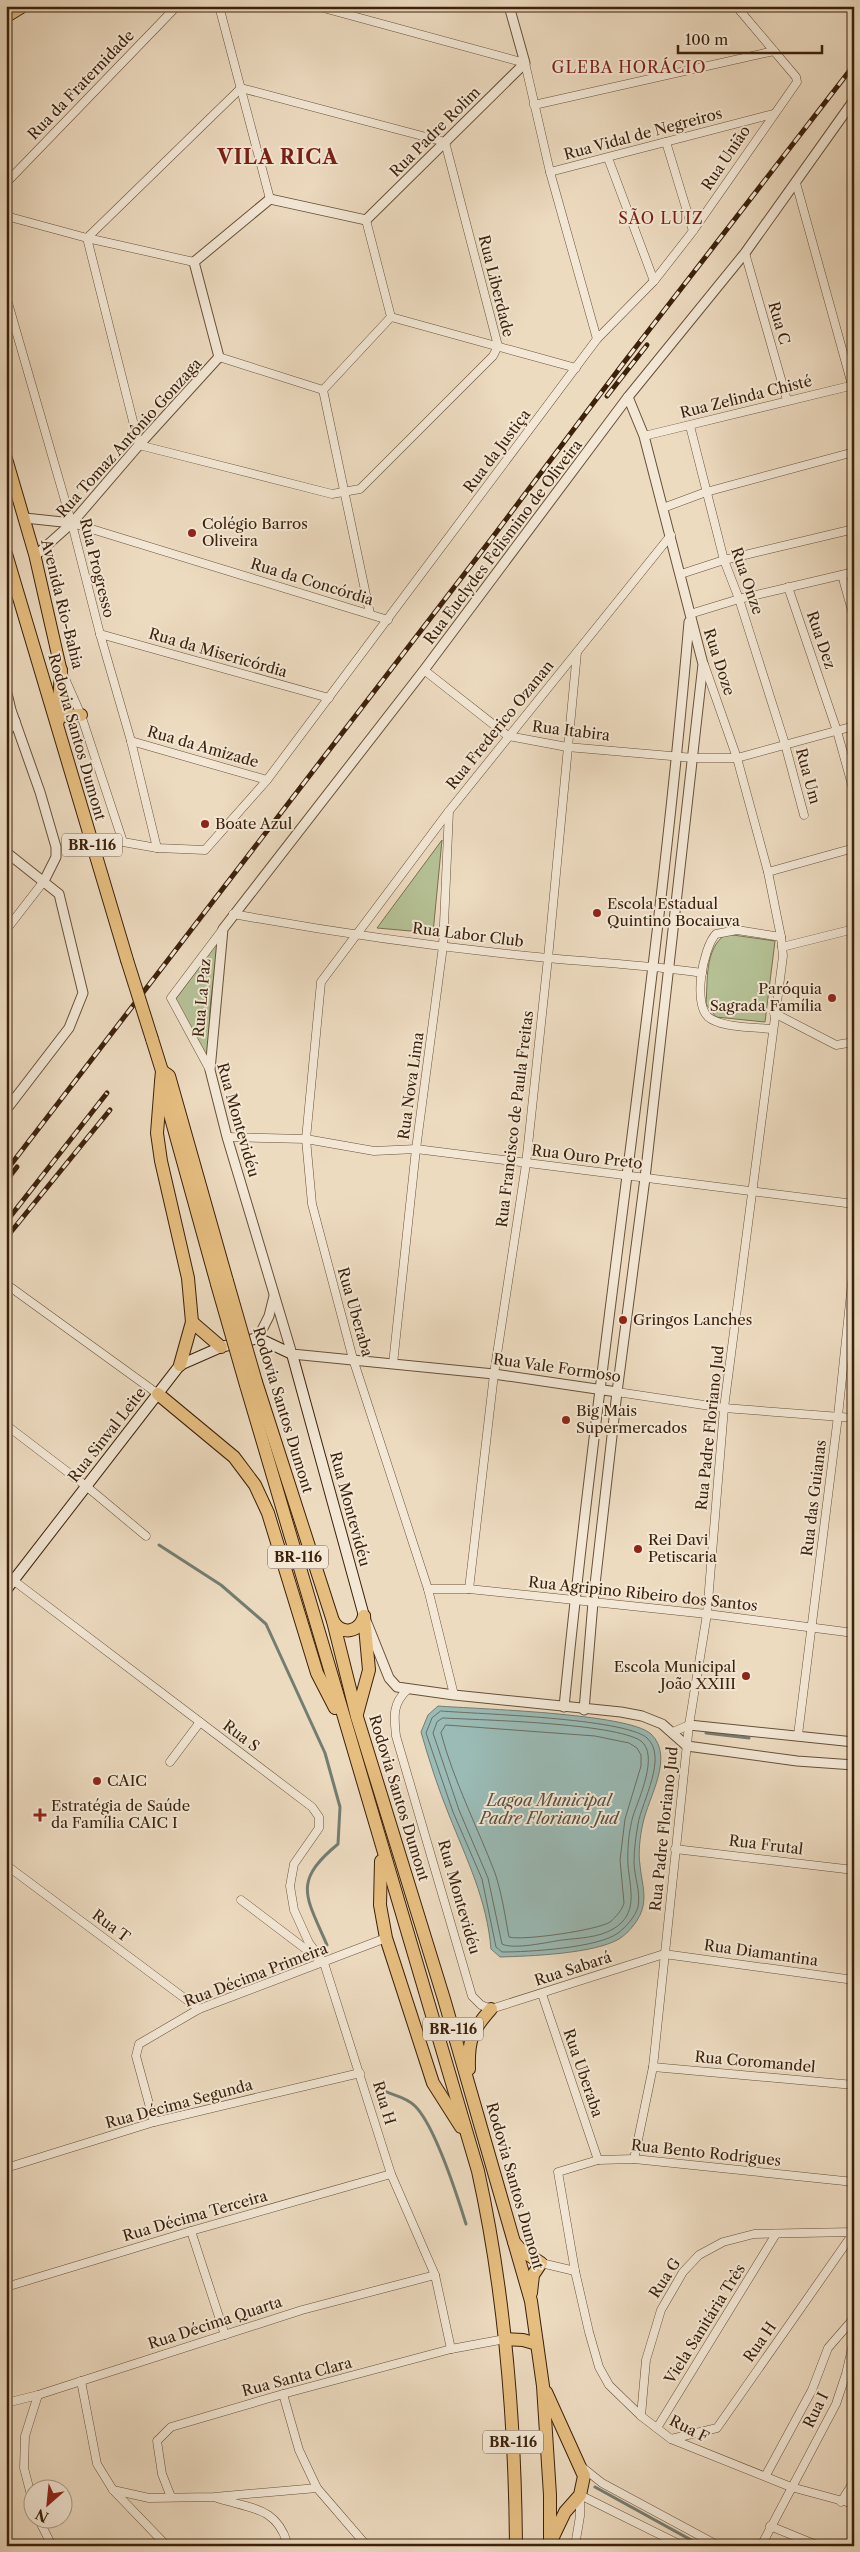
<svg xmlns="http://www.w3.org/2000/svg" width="860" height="2552" font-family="'Libre Caslon Text',serif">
	<rect width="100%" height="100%" fill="#eddbc0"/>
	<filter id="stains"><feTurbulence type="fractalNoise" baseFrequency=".004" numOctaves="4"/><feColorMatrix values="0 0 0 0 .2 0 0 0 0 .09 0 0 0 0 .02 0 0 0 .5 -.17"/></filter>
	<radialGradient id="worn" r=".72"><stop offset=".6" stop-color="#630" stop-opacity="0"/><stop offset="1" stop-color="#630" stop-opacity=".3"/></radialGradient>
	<!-- green -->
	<g fill="#b5c195" stroke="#787150">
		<path d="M442,840L433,933L377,928Z"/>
		<path d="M726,934L775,941L765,1022L716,1017L706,1004C708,981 704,949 726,934Z"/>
		<path d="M218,942L210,1008L208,1059L175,1000Z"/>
	</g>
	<!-- water -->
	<path fill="#9abbb6" stroke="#747d72" d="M438,1706C476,1709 628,1713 651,1734C675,1757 648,1798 643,1823C640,1836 638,1853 640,1865C641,1878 646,1893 643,1906C641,1918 629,1933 619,1939C593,1954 530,1956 500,1957L491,1949C487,1900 467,1860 449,1815C438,1788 429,1760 421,1732L428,1715Z"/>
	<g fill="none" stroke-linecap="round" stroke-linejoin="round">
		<!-- shore -->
		<g stroke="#6b6e60" stroke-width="1">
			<path d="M441,1711C478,1714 624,1718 647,1738C668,1757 642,1801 638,1824C636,1836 634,1849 634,1862C634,1876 641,1892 638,1907C635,1917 626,1927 618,1933C598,1948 528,1952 502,1952L496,1947L482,1879L453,1812L426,1733L432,1718Z"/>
			<path d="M443,1718C481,1720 615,1723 641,1741C659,1755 639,1798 633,1816C629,1830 627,1850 628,1865C630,1889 639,1914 613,1929C598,1938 578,1938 562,1940C548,1942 514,1950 502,1944L488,1878L459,1810L433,1733L437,1722Z"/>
			<path d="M446,1725L595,1736L629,1743L637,1748L641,1755V1766L625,1819L620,1860L624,1903C622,1910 616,1917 610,1922C598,1930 523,1941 509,1937C505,1916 502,1894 495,1873C477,1826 454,1782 441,1733Z"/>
		</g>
		<!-- stream -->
		<g stroke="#747d72" stroke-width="3">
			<path d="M159,1545L221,1585L266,1624L325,1753L340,1807L338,1844C292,1882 306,1896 327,1945"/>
			<path d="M706,1733L749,1738"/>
			<path d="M375,2085C387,2096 403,2094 415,2106C435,2126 457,2195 466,2224"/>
			<path d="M595,2487L702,2546"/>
		</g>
		<!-- minor casing -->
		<g stroke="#685038" stroke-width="9">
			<g id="minor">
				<path d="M219,6L270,199"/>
				<path d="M241,88L445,142L498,346L493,356L360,489L332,494L139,445L87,238Z"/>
				<path d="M534,105L774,51"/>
				<path d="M850,106L854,120"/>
				<path d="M666,142L693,231"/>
				<path d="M608,158L654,281"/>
				<path d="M550,172L773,114"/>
				<path d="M6,183L177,6"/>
				<path d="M796,183L852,385"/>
				<path d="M6,216L87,238L194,262"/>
				<path d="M745,253L787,400"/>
				<path d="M6,296L73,528L100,634L131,741L157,848"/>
				<path d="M391,317L576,368"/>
				<path d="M597,339L654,281L693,231L797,82L796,77L736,6"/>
				<path d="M219,357L323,390L391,317L366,220"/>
				<path d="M323,390L370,614"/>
				<path d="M690,426L724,560L739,599L785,744L804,815"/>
				<path d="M644,436L854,385"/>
				<path d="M663,508L706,492L854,452"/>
				<path d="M72,523L388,620"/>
				<path d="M681,574L724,560L854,529"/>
				<path d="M842,575L854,618"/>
				<path d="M788,587L837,731L854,792"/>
				<path d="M690,614L739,599L854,572"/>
				<path d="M100,634L329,698"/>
				<path d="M424,670L508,736L567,747L694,758H737L854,726"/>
				<path d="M63,674L81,715L123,842L157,848L205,850L267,780L597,339L550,172L525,63L316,6"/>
				<path d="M131,741L267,780"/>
				<path d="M768,872L854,848"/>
				<path d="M233,914C337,933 442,948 548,958C599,963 650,965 702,973"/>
				<path d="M6,930L44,881"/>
				<path d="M782,947L854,929"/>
				<path d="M774,1013L836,1045L854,1042"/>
				<path d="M772,1029C753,1027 727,1028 711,1019C691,1008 703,947 716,934L737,930L781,937"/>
				<path d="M210,1070L171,998L223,929"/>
				<path d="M227,1137L306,1139L374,1151L416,1149L854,1204"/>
				<path d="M6,1284L158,1394"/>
				<path d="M393,1364L416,1149L443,946L449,811"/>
				<path d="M617,1392L724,1408L854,1418"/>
				<path d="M6,1425L86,1486L146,1536"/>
				<path d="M13,1580L312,1807L319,1817V1828L294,1864L290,1886L294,1910L309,1943L324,1963"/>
				<path d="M428,1589H469L707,1614L854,1633"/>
				<path d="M469,1589L494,1374L526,1164L548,958L577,652"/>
				<path d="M407,1690C392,1704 394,1717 396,1736L472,1996L481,2005L491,2009L664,1954L854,1980"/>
				<path d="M454,1695L428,1589L353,1359L312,1204L306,1139L321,982L449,811L671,535"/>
				<path d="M673,1732L689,1725"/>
				<path d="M798,1735L838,1416L854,1264"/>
				<path d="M170,1762L200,1722"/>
				<path d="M675,1849L854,1870"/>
				<path d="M6,1865L199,2009"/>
				<path d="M241,1900L324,1963L391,2174L435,2275L451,2349"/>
				<path d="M542,1994L598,2160"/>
				<path d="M653,2067L854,2085"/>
				<path d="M154,2122L136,2056L139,2044L199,2009L386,1938"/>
				<path d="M634,2159L653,2067L689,1725L707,1614L724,1408L783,956L781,937L768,872L737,758L704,664"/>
				<path d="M6,2168L154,2122L360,2073"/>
				<path d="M853,2182L854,2170"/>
				<path d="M854,2182L634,2159L598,2160L558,2172L575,2271L589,2332L599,2367L609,2385L641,2416L671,2439L791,2487L854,2504"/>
				<path d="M191,2231L225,2335"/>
				<path d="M541,2263L575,2271"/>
				<path d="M6,2287L191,2231L391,2174"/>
				<path d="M81,2381L97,2464L113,2490L167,2546"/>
				<path d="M283,2394L299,2450L317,2488"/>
				<path d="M6,2403L38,2395L302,2310L435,2275"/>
				<path d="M641,2416L646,2360L661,2310L683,2272L699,2255L723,2242L754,2234L854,2232"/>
				<path d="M657,2428L776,2234"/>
				<path d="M671,2439L717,2428L854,2232"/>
				<path d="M582,2467L602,2483L719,2546"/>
				<path d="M766,2475L812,2390L828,2348L854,2318"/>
				<path d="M113,2490L149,2498L214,2497L317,2488L367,2546"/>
				<path d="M171,2497L162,2474L157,2441L171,2427L283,2394L451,2349L505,2339"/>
				<path d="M217,2498C252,2509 278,2507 288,2546"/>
				<path d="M32,2499L24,2468L25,2436L38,2395"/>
				<path d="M841,2502L854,2481"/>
				<path d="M39,2520L52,2546"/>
				<path d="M770,2526L819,2546"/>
				<path d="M575,2546L580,2516V2495L683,2546"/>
				<path d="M761,2546L836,2404L846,2374L854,2340"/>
			</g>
		</g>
		<!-- tertiary casing -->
		<g stroke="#685038" stroke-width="11">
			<g id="tertiary">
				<path d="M25,518L72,523"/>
				<path d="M35,556L72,523L139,445L219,357L194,262L270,199L366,220L525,63L509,6"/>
				<path d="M6,689L11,710L40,792L56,847V857L44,881"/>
				<path d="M6,733L15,721"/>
				<path d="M6,852L59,894L83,993L69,1028L6,1110"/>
				<path d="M258,1338L269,1316L274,1296"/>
				<path d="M617,1392L494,1374L292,1354L227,1137L210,1070L223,929L424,670L628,397L745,253L854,100"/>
				<path d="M367,1623L389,1678L397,1687L454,1695L621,1712L642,1716L662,1724L687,1746L797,1761L854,1765"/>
				<path d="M564,1707C600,1345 658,985 689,622"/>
				<path d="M584,1710L593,1602L617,1392L645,1178L703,664L644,436L628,397"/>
				<path d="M689,1725L854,1742"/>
			</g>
		</g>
		<!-- secondary casing -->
		<g stroke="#3c210b" stroke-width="12">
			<path id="secondary" d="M6,1590L180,1365L221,1347L258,1338L292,1354L364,1616"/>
		</g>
		<!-- primary casing -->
		<g stroke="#3c210b" stroke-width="13">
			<g id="primary">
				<path d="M6,17L24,6"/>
				<path d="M6,457L35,556L61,670"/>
			</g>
		</g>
		<!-- trunk casing -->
		<g stroke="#3c210b" stroke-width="14">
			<g id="trunk">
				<path d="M6,554L127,960"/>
				<path d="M58,716L81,715"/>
				<path d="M58,721L61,670"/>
				<path d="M152,1039L162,1071L161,1082L217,1284"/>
				<path d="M162,1071L169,1076L227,1281"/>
				<path d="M161,1082L157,1133L161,1161L188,1278L192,1322L180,1365"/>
				<path d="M192,1322L221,1347"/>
				<path d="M256,1382L333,1621L357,1717L444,1999L531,2301L543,2386L550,2495V2546"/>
				<path d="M246,1385L478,2171C505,2293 515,2420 516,2546"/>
				<path d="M158,1394L234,1457L255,1485L268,1513L317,1673L335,1708"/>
				<path d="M333,1621C342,1636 360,1632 364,1616"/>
				<path d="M357,1714L369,1670L364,1616"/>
				<path d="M381,1861L380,1905L386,1938L433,2083L461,2127"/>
				<path d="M469,2069C468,2040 472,2030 491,2009"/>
				<path d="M514,2242L521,2250L541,2263L533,2275L531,2293"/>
				<path d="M505,2339L523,2340L537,2344"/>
				<path d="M546,2392L584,2476L580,2495L565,2512L553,2537"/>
			</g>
		</g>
		<!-- minor -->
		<use href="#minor" stroke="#f3e8d6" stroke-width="8"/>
		<!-- tertiary -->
		<use href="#tertiary" stroke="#f3e8d6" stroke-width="9"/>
		<!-- secondary -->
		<use href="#secondary" stroke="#f3e8d6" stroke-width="10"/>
		<!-- primary -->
		<use href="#primary" stroke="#e6be80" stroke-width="11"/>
		<!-- trunk -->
		<use href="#trunk" stroke="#e6be80" stroke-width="12"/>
		<!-- rail casing -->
		<g stroke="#3c210b" stroke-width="5">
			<g id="rail">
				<path d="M607,396L647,345"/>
				<path d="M6,1171L492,538L622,365L854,65"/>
				<path d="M6,1181L17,1167"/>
				<path d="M6,1222L107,1093"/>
				<path d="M6,1238L110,1110"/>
			</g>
		</g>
		<!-- rail -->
		<use href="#rail" stroke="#f3e8d6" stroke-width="3" stroke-dasharray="9" stroke-linecap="butt"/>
		<!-- trunk-bridge casing -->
		<g stroke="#3c210b" stroke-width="14" stroke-linecap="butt">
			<g id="trunk-bridge">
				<path d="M127,960L152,1039"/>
				<path d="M227,1281L256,1382"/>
				<path d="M217,1284L246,1385"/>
			</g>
		</g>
		<!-- trunk-bridge -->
		<use href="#trunk-bridge" stroke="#e6be80" stroke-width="12"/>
	</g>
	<!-- markers -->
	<g fill="#8f2418" stroke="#f3e8d6" stroke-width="2">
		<circle cx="192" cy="533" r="5"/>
		<circle cx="205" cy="824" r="5"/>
		<circle cx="597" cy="913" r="5"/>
		<circle cx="832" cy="998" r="5"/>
		<circle cx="623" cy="1320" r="5"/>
		<circle cx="566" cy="1420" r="5"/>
		<circle cx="638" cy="1549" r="5"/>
		<circle cx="746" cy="1676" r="5"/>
		<circle cx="97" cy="1781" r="5"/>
		<path d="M37.5 1807.5h5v5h5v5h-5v5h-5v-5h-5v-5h5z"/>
	</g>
	<g text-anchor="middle" stroke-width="4" stroke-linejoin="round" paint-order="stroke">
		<!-- shield labels -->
		<g fill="#f3e8d6" stroke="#735d48" stroke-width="1">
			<rect x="62" y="833.5" width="60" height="23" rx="4"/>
			<rect x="268" y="1545.5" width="60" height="23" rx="4"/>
			<rect x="423" y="2017.5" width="60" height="23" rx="4"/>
			<rect x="483" y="2430.5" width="60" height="23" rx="4"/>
		</g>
		<g font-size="14" font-weight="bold" fill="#3c210b">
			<text x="92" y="850">BR-116</text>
			<text x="298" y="1562">BR-116</text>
			<text x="453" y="2034">BR-116</text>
			<text x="513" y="2447">BR-116</text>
		</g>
		<!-- street labels -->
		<g font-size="15" fill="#3c210b" stroke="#f3e8d6">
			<text transform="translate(81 85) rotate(-46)" y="5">Rua da Fraternidade</text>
			<text transform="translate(435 132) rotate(-45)" y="5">Rua Padre Rolim</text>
			<text transform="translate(643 134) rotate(-15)" y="5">Rua Vidal de Negreiros</text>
			<text transform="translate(726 158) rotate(-56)" y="5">Rua União</text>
			<text transform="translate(496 286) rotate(76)" y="5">Rua Liberdade</text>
			<text transform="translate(779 323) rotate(74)" y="5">Rua C</text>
			<text transform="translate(746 397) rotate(-14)" y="5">Rua Zelinda Chisté</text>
			<text transform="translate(129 438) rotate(-48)" y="5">Rua Tomaz Antônio Gonzaga</text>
			<text transform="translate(497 451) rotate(-53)" y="5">Rua da Justiça</text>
			<text transform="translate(503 542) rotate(-53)" y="5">Rua Euclydes Felismino de Oliveira</text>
			<text transform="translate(97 568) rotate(76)" y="5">Rua Progresso</text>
			<text transform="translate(747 581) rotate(71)" y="5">Rua Onze</text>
			<text transform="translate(312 582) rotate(17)" y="5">Rua da Concórdia</text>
			<text transform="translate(62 604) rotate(76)" y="5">Avenida Rio-Bahia</text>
			<text transform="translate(821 640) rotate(71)" y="5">Rua Dez</text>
			<text transform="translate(218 653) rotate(16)" y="5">Rua da Misericórdia</text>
			<text transform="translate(719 662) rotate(72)" y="5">Rua Doze</text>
			<text transform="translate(500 725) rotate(-51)" y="5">Rua Frederico Ozanan</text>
			<text transform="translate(571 731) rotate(7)" y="5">Rua Itabira</text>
			<text transform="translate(77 737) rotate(74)" y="5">Rodovia Santos Dumont</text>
			<text transform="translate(203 747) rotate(16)" y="5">Rua da Amizade</text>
			<text transform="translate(808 776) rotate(75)" y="5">Rua Um</text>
			<text transform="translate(468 935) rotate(7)" y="5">Rua Labor Club</text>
			<text transform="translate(202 998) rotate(-85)" y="5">Rua La Paz</text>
			<text transform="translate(411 1086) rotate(-82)" y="5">Rua Nova Lima</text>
			<text transform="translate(515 1119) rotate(-83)" y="5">Rua Francisco de Paula Freitas</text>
			<text transform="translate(238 1120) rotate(74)" y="5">Rua Montevidéu</text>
			<text transform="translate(587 1157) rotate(7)" y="5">Rua Ouro Preto</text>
			<text transform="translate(355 1312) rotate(74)" y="5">Rua Uberaba</text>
			<text transform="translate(557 1368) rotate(8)" y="5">Rua Vale Formoso</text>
			<text transform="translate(283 1410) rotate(73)" y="5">Rodovia Santos Dumont</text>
			<text transform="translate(710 1428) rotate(-84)" y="5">Rua Padre Floriano Jud</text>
			<text transform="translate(107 1435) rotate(-52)" y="5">Rua Sinval Leite</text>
			<text transform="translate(814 1498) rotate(-83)" y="5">Rua das Guianas</text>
			<text transform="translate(350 1509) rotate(75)" y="5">Rua Montevidéu</text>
			<text transform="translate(643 1594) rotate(6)" y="5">Rua Agripino Ribeiro dos Santos</text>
			<text transform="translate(241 1736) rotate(37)" y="5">Rua S</text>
			<text transform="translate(399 1798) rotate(73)" y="5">Rodovia Santos Dumont</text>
			<text transform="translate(664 1829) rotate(-84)" y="5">Rua Padre Floriano Jud</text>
			<text transform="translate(766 1845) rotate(7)" y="5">Rua Frutal</text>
			<text transform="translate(459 1897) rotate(74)" y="5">Rua Montevidéu</text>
			<text transform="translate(111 1926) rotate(37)" y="5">Rua T</text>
			<text transform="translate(761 1953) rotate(8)" y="5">Rua Diamantina</text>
			<text transform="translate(573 1969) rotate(-18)" y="5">Rua Sabará</text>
			<text transform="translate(256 1975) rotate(-21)" y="5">Rua Décima Primeira</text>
			<text transform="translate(755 2062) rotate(5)" y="5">Rua Coromandel</text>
			<text transform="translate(583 2073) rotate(71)" y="5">Rua Uberaba</text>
			<text transform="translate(384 2103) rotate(73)" y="5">Rua H</text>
			<text transform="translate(179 2104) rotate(-15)" y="5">Rua Décima Segunda</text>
			<text transform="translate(706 2153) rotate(6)" y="5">Rua Bento Rodrigues</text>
			<text transform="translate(515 2186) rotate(74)" y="5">Rodovia Santos Dumont</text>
			<text transform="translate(195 2216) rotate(-16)" y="5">Rua Décima Terceira</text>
			<text transform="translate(665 2278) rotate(-57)" y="5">Rua G</text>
			<text transform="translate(215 2323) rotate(-18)" y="5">Rua Décima Quarta</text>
			<text transform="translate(705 2324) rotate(-58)" y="5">Viela Sanitária Três</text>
			<text transform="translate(760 2342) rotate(-55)" y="5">Rua H</text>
			<text transform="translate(297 2377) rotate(-15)" y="5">Rua Santa Clara</text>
			<text transform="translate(816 2410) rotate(-64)" y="5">Rua I</text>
			<text transform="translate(689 2429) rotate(27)" y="5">Rua F</text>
		</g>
		<!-- poi labels -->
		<g font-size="15" fill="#3c210b" stroke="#f3e8d6" text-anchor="start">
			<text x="202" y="529">Colégio Barros<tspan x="202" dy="17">Oliveira</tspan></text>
			<text x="215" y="829">Boate Azul</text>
			<text x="607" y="909">Escola Estadual<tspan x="607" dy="17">Quintino Bocaiuva</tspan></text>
			<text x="822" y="994" text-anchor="end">Paróquia<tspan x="822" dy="17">Sagrada Família</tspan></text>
			<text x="633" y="1325">Gringos Lanches</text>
			<text x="576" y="1416">Big Mais<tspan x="576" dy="17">Supermercados</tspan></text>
			<text x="648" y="1545">Rei Davi<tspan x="648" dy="17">Petiscaria</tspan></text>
			<text x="736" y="1672" text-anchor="end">Escola Municipal<tspan x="736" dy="17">João XXIII</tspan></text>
			<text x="107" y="1786">CAIC</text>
			<text x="51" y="1811">Estratégia de Saúde<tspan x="51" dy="17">da Família CAIC I</tspan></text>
		</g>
		<!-- neighbourhood labels -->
		<g font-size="16" letter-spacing="1" fill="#7a1f14" stroke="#f3e8d6">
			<text x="629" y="73">GLEBA HORÁCIO</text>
			<text x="661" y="224">SÃO LUIZ</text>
		</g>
		<!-- water labels -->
		<g font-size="16" font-style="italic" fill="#584f3e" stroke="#f3e8d6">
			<text x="549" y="1806">Lagoa Municipal<tspan x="549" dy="18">Padre Floriano Jud</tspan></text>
		</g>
		<!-- district labels -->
		<g font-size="20" font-weight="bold" letter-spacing="1" fill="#7a1f14" stroke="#f3e8d6">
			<text x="278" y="164">VILA RICA</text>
		</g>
	</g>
	<!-- margin -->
	<rect width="860" height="2552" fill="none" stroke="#eddbc0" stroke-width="25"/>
	<rect x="8" y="8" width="845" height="2537" fill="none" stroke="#3c210b" stroke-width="2.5"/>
	<rect x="12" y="12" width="835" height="2527" fill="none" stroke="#3c210b"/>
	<!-- north arrow -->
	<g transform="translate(48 2504) rotate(207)"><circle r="24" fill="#f3e8d6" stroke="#aa9885"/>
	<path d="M0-4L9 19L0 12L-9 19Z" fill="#8f2418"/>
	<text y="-8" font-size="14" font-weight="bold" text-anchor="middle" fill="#3c210b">N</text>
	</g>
	<!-- scale -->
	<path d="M678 45v8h144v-8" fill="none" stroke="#3c210b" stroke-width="2.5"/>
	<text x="685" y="45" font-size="15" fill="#3c210b" stroke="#f3e8d6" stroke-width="4" paint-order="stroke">100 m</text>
	<rect width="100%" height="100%" filter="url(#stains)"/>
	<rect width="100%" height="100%" fill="url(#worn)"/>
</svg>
